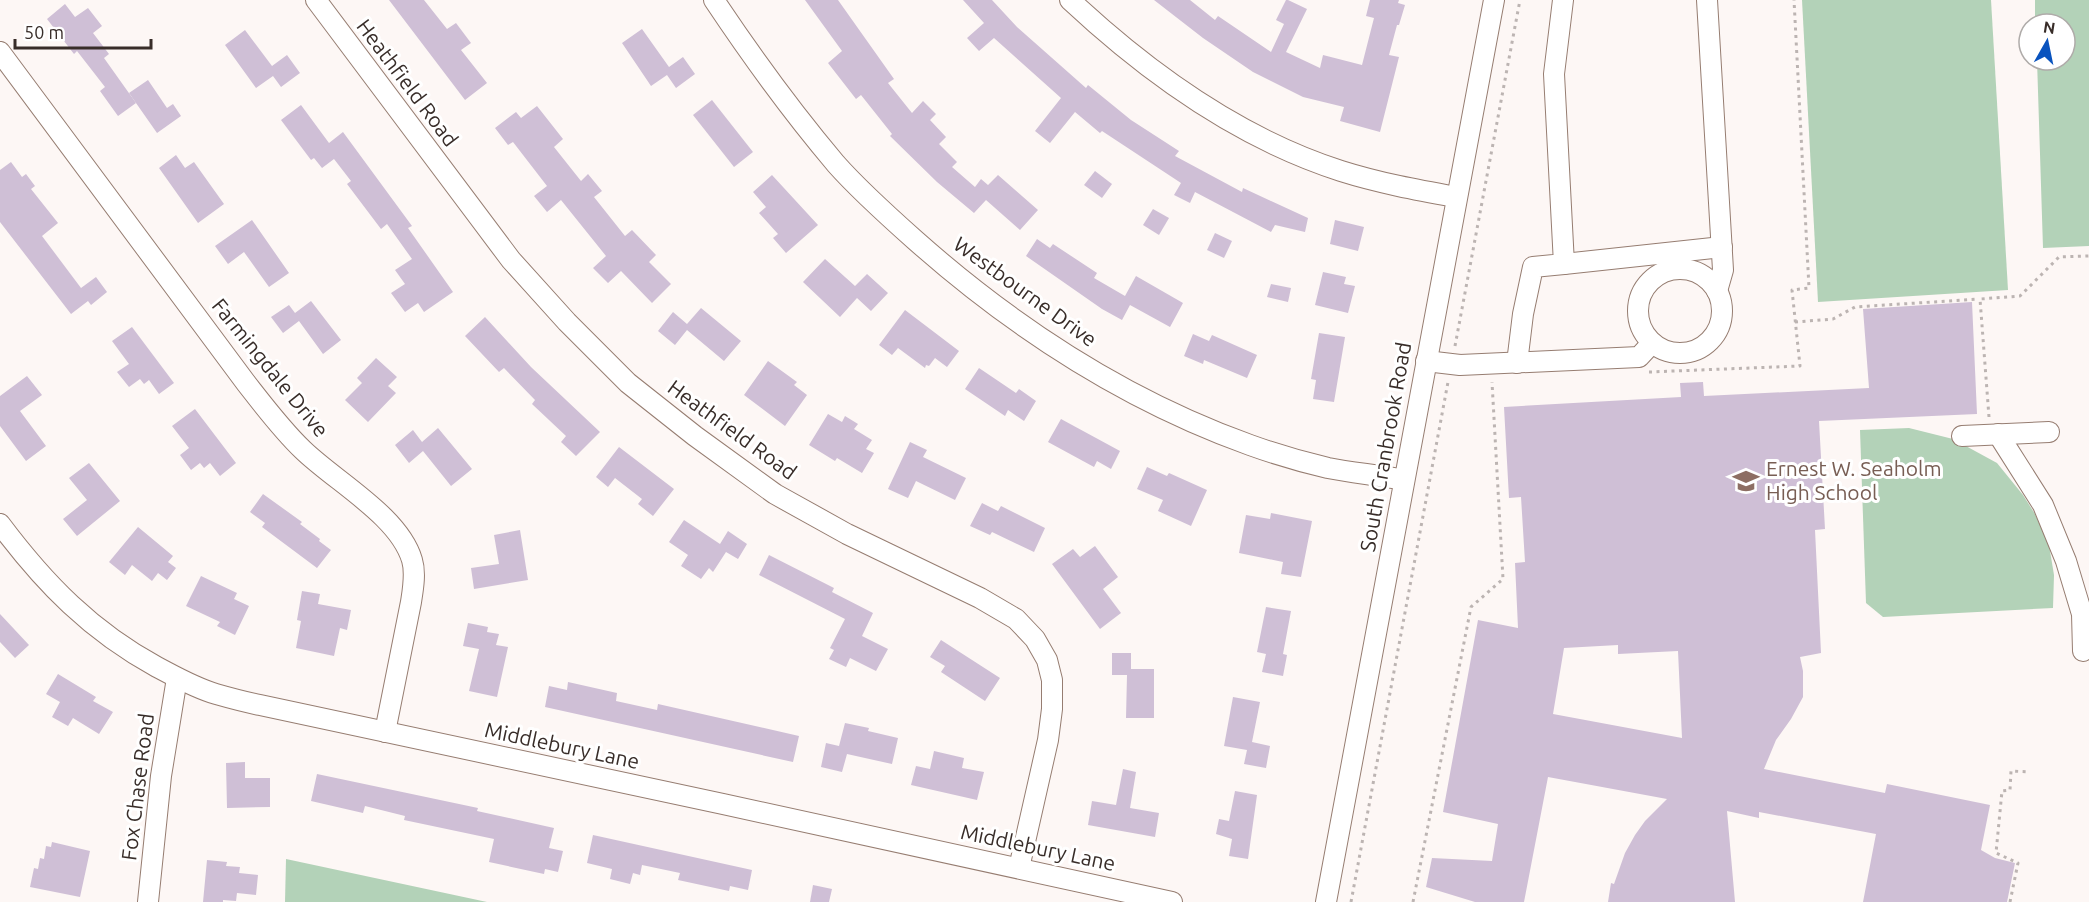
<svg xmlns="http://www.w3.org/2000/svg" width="2089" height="902" font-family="Ubuntu,sans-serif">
	<rect width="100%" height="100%" fill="#fdf7f5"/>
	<!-- green -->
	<g fill="#b3d2b8">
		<path d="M1802,0H1991L2008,290L1818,302Z"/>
		<path d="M2035,0H2089V246L2043,248L2037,60H2065V24H2035Z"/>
		<path d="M1909,428L1953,439L1997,463L2023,495L2035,514L2049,545L2054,575L2053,608L1883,617L1866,603L1860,430Z"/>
		<path d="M286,859L487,902H285Z"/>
	</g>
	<!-- building -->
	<g fill="#cfbfd6" fill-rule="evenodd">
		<path d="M389,0H424L447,29L456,23L471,43L461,50L487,83L465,100Z"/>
		<path d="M805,0H838L894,79L888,83L912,113L923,101L936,114L930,120L946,137L939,144L957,162L952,167L975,187L981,179L988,185L998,175L1038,210L1020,230L986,200L974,213L937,182L890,136L892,134L861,95L856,99L828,63L842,51Z"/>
		<path d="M963,0H992L1017,27L1086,88L1088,85L1131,120L1179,151L1175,156L1242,192L1243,188L1308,218L1305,232L1275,225L1271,232L1195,192L1190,203L1174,195L1181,183L1102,131L1100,133L1075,112L1050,143L1035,131L1061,98L994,38L979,51L967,38L984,23Z"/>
		<path d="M1154,0H1190L1215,20L1218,16L1271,52L1284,24L1276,20L1286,0H1288L1307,9L1286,52L1320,68L1323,55L1362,65L1374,18L1366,16L1370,0H1399L1398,3L1405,5L1399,25H1397L1389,55L1399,57L1380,132L1340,121L1344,107L1303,97L1253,72L1203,38Z"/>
		<path d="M65,4L75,17L88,8L102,26L93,33L109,54L104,58L136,103L118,116L100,91L105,87L77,51L74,54L47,19Z"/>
		<path d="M642,29L669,67L683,57L695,74L676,88L667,75L651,86L622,43Z"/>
		<path d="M245,30L272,66L287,55L300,73L281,87L273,76L256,88L225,45Z"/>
		<path d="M148,80L167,108L173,104L181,116L157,133L129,93Z"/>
		<path d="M712,100L753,152L734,167L693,115Z"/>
		<path d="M301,105L329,143L343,132L412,226L408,228L453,292L424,312L418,303L405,312L391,293L405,284L395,270L412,259L387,224L381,229L347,184L351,181L334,159L322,168L314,158L311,160L281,120Z"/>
		<path d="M537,106L563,139L554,147L581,181L588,174L602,191L594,197L625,236L632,230L656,255L649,262L671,284L652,303L621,271L608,283L593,268L606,256L561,200L547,212L534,196L547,186L513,142L508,145L495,128L516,112L521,118Z"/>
		<path d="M176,155L185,168L194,162L224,204L198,223L159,168Z"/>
		<path d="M11,162L22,177L26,174L35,186L31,189L58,223L42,236L81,288L96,277L107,292L91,305L88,301L71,314L0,222V170Z"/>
		<path d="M1095,171L1112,184L1102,198L1084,185Z"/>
		<path d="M772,175L818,225L786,253L773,238L778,234L759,213L766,207L753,192Z"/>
		<path d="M1153,209L1169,218L1159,235L1143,225Z"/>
		<path d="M252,220L289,273L269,287L244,252L228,264L215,246Z"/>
		<path d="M1335,220L1364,227L1358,251L1330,244Z"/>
		<path d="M1215,233L1232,241L1224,258L1207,250Z"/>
		<path d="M1037,239L1050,248L1053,244L1097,273L1094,278L1125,296L1136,276L1183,303L1170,327L1130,305L1122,320L1102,309L1026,256Z"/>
		<path d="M825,259L855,286L867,274L888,293L871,311L857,298L840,317L803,282Z"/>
		<path d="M1323,272L1346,277L1344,284L1355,286L1348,313L1315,305Z"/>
		<path d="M1271,284L1291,288L1288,302L1267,297Z"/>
		<path d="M311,301L341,340L323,354L299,321L283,333L271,317L289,305L295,313Z"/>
		<path d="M1972,302L1977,414L1819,421L1825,529L1815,530L1821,653L1800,657L1803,671V697L1791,719L1776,740L1764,769L1885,793L1887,784L1990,805L1981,850L1995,858L2015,863L2007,902H1863L1876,834L1759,812V818L1727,811L1735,902H1608L1611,883L1614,884L1625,853L1635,835L1645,821L1667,799L1548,777L1524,902H1475L1426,887L1432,858L1492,861L1498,824L1443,812L1478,620L1518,628L1515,563L1525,562L1521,497L1509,498L1504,407L1681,397L1680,383L1703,382L1704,396L1869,388L1863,309ZM1618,645V654L1678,651L1682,738L1553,714L1564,648Z"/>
		<path d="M701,308L741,341L724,361L687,330L675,345L658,331L673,312L687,324Z"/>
		<path d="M905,310L959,351L947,367L935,358L929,366L926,365L925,368L898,348L892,355L879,345Z"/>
		<path d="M485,317L531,367L600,432L576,456L561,442L566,436L532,404L535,400L504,368L499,372L465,336Z"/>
		<path d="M132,327L174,383L159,394L149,380L144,384L140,379L129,387L117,372L129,364L112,341Z"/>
		<path d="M1319,333L1345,337L1334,402L1313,399L1316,380L1311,379Z"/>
		<path d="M1193,334L1209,341L1212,335L1257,355L1247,378L1204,360L1203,364L1184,356Z"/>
		<path d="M376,358L397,377L388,386L396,393L368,422L345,400L362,383L357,378Z"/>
		<path d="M768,361L797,382L794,385L807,395L785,426L744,395Z"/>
		<path d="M979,368L1016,393L1019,389L1036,401L1024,421L1008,410L1005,416L965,389Z"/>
		<path d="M27,376L42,395L20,411L46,446L26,461L0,426V396Z"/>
		<path d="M195,409L236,463L220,476L210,463L204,468L200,463L191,470L180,455L189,448L172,426Z"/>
		<path d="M828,414L842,422L845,416L858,424L854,429L872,440L866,449L874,453L862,473L837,458L835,461L809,445Z"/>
		<path d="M1061,419L1120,451L1111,469L1097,461L1094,467L1048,442Z"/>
		<path d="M438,428L472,469L451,486L423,451L409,463L395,445L413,430L422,442Z"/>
		<path d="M910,442L927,450L923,457L966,478L955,500L916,481L908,498L888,489Z"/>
		<path d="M619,447L674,489L653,516L638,504L642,499L615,478L608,487L596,477Z"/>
		<path d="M89,463L120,501L77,536L63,519L87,500L69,478Z"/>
		<path d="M1147,467L1167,476L1169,473L1207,490L1191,526L1158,511L1163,500L1137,489Z"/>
		<path d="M263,494L302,522L300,524L320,539L319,541L331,550L317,568L262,527L265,523L250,512Z"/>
		<path d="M982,503L998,511L1001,506L1045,528L1034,552L992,532L990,535L970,526Z"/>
		<path d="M1271,513L1312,521L1301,577L1281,574L1283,562L1239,553L1246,515L1270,519Z"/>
		<path d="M684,520L720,544L728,531L747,544L738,559L726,552L713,572L709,568L701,579L681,566L688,555L669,542Z"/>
		<path d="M138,527L173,556L168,562L176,568L167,580L158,573L152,581L132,565L125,575L109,562Z"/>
		<path d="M520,530L528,580L474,589L471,568L499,564L494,535Z"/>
		<path d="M1095,546L1118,577L1103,589L1121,613L1100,629L1052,564L1073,549L1080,557Z"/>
		<path d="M769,555L834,588L832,592L873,613L862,636L888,649L876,671L850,658L846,667L829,659L834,650L830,648L845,619L759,575Z"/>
		<path d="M201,576L237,593L234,599L249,606L235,635L217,626L220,622L186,606Z"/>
		<path d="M302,591L320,594L318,604L351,610L347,630L340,628L334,656L296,648L301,621L297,620Z"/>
		<path d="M1266,607L1291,611L1283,654L1287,655L1283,676L1262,672L1266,654L1257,652Z"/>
		<path d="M0,614L29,645L15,658L0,642Z"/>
		<path d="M468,623L488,627L487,632L499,634L496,645L508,647L497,697L469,691L479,649L463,646Z"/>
		<path d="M941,640L1000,678L985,701L941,672L945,666L930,657Z"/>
		<path d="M1112,653H1131V669H1154V718H1126L1127,675H1112Z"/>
		<path d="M58,674L96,697L93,701L113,712L99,734L73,718L68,726L52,717L60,702L46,694Z"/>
		<path d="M568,682L617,693L616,701L657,710L658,704L799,736L793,762L545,707L549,686L567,690Z"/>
		<path d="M1233,697L1260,702L1252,742L1270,746L1266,768L1244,764L1247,750L1224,746Z"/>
		<path d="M845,723L869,728L868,731L898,738L892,764L847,754L842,772L821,767L826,743L839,746Z"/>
		<path d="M934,751L964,758L962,768L984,772L977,800L911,785L916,766L930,769Z"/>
		<path d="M245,762V778H270V807L227,808L226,763Z"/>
		<path d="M1123,769L1136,772L1130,808L1159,813L1155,837L1088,825L1092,801L1116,805Z"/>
		<path d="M317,774L478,808L477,811L554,828L549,848L563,851L558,872L545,869L544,874L489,862L494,839L404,820L405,816L365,806L363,813L311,801Z"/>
		<path d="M1235,791L1257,795L1248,859L1229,856L1232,839L1216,834L1219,819L1229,821Z"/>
		<path d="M593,835L752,870L748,890L730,886L729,891L678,880L680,873L642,865L640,875L633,873L630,884L610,879L612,869L587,863Z"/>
		<path d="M52,842L90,851L80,897L30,887L34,868L38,869L40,858L44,859L46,846L51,847Z"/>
		<path d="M207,860L227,862L226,866L240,867L239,873L258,875L256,895L237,893L236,901L223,900V902H203Z"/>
		<path d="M813,885L832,889L829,902H810Z"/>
	</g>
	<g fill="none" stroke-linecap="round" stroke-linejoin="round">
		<!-- minor casing -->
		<g stroke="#967d71" stroke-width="22">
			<g id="minor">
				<path d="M316,0L511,260L567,322L628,383L695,436L775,494L847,534L980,598L1016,619L1035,639L1047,660L1052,680V709L1048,740L1019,868"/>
				<path d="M714,0C752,57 792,112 836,164C860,191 888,216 915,240C1013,327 1125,400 1250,445C1275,454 1302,462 1328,468C1353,473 1379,475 1404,480"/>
				<path d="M1070,0C1148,73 1238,138 1341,171C1379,183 1417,190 1456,197"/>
				<path d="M1707,0L1723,270L1717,291"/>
				<path d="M0,52L246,383C264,406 282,430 303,450C336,482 399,516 412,560C416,573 413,589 411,602L385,732"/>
				<path d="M1564,264L1722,247"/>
				<circle cx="1680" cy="311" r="42"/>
				<path d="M1426,361L1460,365L1639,357L1652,343"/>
				<path d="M1517,363L1523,314L1533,267L1564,264L1554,74L1563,0"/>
				<path d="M1998,434L2043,505L2066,561L2082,614L2083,651"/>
				<path d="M1962,436L2049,432"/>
				<path d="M0,524C45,584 91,631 157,667C176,677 195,688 216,694C230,698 245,702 260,705L723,804L1172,902"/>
				<path d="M148,902L161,776L177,678"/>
				<path d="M1326,902L1494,0"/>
			</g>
		</g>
		<!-- path -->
		<g stroke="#bcb4b2" stroke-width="3" stroke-dasharray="3 4.5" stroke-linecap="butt">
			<path d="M1795,322L1833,319L1855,307L1979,299"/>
			<path d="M1455,346L1520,0"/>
			<path d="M1649,372L1800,366L1792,290L1809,288L1794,0"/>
			<path d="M1989,417L1980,299L2020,296L2059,257L2089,256"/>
			<path d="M1351,902L1448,382"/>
			<path d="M1413,902L1471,607L1503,579L1492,382"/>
			<path d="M2010,902L2018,863L1996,853L2002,791L2010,790L2011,771L2030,772"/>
		</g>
		<!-- minor -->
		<use href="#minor" stroke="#fff" stroke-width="20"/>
	</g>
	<!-- icons -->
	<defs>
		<g id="school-bare" transform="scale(2.07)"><path d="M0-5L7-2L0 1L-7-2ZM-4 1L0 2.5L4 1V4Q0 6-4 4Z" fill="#8d6e63" stroke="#fff" stroke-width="2.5" paint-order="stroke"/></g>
	</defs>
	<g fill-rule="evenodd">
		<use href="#school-bare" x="1746" y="481"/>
	</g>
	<g text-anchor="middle" stroke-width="6" stroke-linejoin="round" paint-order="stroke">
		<!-- street labels -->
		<g font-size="21" fill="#382d29" stroke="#fff">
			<text transform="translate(407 83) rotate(53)" y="7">Heathfield Road</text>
			<text transform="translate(1025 292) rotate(36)" y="7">Westbourne Drive</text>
			<text transform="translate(270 368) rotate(51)" y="7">Farmingdale Drive</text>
			<text transform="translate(732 430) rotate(36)" y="7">Heathfield Road</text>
			<text transform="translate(1386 447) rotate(-80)" y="7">South Cranbrook Road</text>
			<text transform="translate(562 746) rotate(12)" y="7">Middlebury Lane</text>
			<text transform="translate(138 787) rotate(-83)" y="7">Fox Chase Road</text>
			<text transform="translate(1038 848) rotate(12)" y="7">Middlebury Lane</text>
		</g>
		<!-- education labels -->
		<g font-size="21" fill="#785e54" stroke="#fff" text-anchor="start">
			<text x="1766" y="476">Ernest W. Seaholm<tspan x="1766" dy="24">High School</tspan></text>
		</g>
	</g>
	<!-- north arrow -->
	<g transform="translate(2047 42) rotate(9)"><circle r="28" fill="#ffffff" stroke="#afaba9" stroke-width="1.5"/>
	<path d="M0-4.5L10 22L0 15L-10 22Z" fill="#0953be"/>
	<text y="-9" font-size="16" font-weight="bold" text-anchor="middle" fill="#382d29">N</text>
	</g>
	<!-- scale -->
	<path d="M15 39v9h136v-9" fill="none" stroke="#382d29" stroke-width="3"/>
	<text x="24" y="39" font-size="18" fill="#382d29" stroke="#ffffff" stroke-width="4.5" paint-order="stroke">50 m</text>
</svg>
